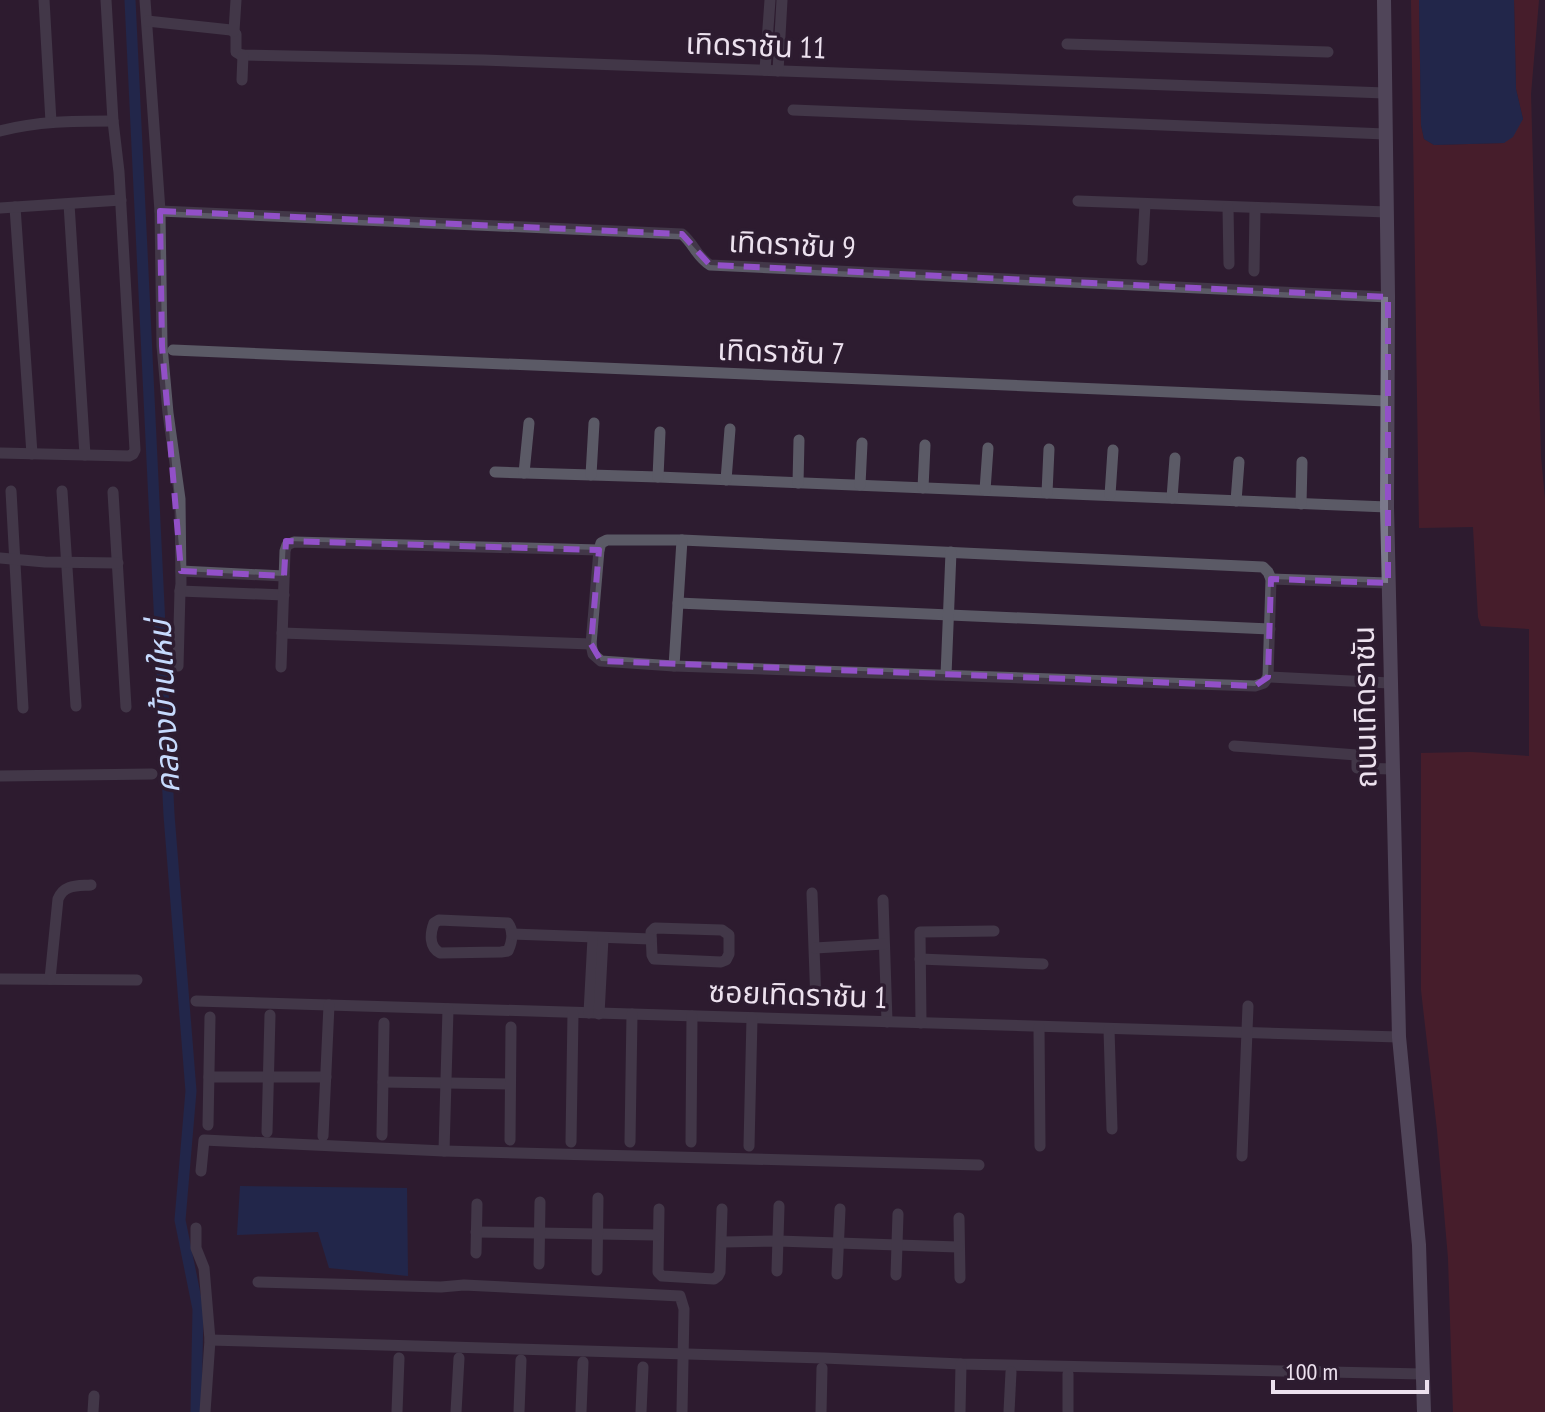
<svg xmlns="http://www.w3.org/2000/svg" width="1545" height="1412" font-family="'PT Sans Narrow','Noto Sans Thai',sans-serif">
	<rect width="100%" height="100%" fill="#2d1c30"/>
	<!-- green -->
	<path fill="#642126" d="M1411,0H1419L1421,125L1424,139L1434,145L1504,143L1523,119L1516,89L1514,0H1539L1531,94L1541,457L1545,499V1412H1453L1448,1258L1437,1130L1421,990V753L1471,752L1529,756V629L1481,626L1478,617L1473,527L1419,528Z"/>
	<!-- water -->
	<g fill="#15346a">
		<path d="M1419,0H1514L1516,89L1523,119L1513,137L1504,143L1434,145L1424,139L1421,125Z"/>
		<path d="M240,1186L407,1188L408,1276L329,1268L318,1232L237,1235Z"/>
	</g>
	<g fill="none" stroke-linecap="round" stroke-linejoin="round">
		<!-- canal -->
		<path stroke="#15346a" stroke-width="11" d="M130,0L169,815L191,1091L180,1220L198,1309L196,1412"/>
		<!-- street -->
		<g stroke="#5b5a66" stroke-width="11">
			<path d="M44,0L51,122"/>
			<path d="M145,0L160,211L162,346L168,413L180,499L181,584L180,591L284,595"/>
			<path d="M147,21L231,30L236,34V52L241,55L483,60L1385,93"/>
			<path d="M234,31L236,0"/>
			<path d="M1067,44L1328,52"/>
			<path d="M765,70L770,0"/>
			<path d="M778,71L782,0"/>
			<path d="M242,80L243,55"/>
			<path d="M793,110L1385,134"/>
			<path d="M0,131C37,121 74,121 113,121"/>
			<path d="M1078,201L1387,212"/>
			<path d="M69,204L85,455"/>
			<path d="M15,207L32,454"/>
			<path d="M1228,207L1229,264"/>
			<path d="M0,208L121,200"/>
			<path d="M160,211L682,234C695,245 695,255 710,265L1388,297"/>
			<path d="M1142,260L1145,204"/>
			<path d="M1254,271L1255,208"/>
			<path d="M173,350L1386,401"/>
			<path d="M0,453L129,456L133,454L135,450L119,172L113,121L106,0"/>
			<path d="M495,472L658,477L1387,507"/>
			<path d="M524,473L529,423"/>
			<path d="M591,475L594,423"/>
			<path d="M658,477L660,432"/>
			<path d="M726,480L730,429"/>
			<path d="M798,483L799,440"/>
			<path d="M860,485L862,443"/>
			<path d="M923,488L925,445"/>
			<path d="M985,490L988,448"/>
			<path d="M11,491L23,708"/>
			<path d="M62,491L76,706"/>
			<path d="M113,492L126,707"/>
			<path d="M1047,493L1049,449"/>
			<path d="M1110,495L1113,450"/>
			<path d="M1172,498L1175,458"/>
			<path d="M1236,501L1239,462"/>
			<path d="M1301,504L1302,462"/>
			<path d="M607,540H682L1263,567L1268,572L1271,579L1268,677L1264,683L1255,686L674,666L601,661L593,654L591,644L599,550L601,543Z"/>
			<path d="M0,558L45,562L118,563"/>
			<path d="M181,571L284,576"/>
			<path d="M1271,579L1388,583"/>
			<path d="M678,603L1270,629"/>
			<path d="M282,633L591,644"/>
			<path d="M178,666L180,591"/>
			<path d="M674,666L682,540"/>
			<path d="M281,667L285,551L287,545L294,542L599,550"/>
			<path d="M946,675L951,552"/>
			<path d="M1268,677L1390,683"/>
			<path d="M1234,746L1357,755V768L1392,769"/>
			<path d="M0,776L152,774"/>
			<path d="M812,893L816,1003"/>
			<path d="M883,900L887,1022"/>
			<path d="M439,920L508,923C514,931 512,942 508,951L501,952L440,953C429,947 430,934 434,923Z"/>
			<path d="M655,928L722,930L729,935V954L726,960L721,962L654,959L652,955L651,932Z"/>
			<path d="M512,934L651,939"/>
			<path d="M815,948L884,944"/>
			<path d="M920,959L1043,964"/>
			<path d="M0,979L137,980"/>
			<path d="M50,979L58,899C64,884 77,886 91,885"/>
			<path d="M196,1001L1399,1037"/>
			<path d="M589,1013L593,938"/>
			<path d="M599,1014L603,938"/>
			<path d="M921,1023L920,932L994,931"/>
			<path d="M1039,1027L1040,1146"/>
			<path d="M1109,1029L1112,1129"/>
			<path d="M209,1077H326"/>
			<path d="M383,1082L510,1084"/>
			<path d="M208,1125L210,1017"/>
			<path d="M267,1132L270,1015"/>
			<path d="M382,1135L384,1023"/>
			<path d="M323,1136L329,1005"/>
			<path d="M510,1140L511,1027"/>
			<path d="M571,1142L573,1013"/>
			<path d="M630,1142L632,1014"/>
			<path d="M691,1142L692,1016"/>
			<path d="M749,1146L752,1018"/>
			<path d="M444,1151L448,1009"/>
			<path d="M1242,1156L1248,1006"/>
			<path d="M201,1171L204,1140L444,1151L979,1165"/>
			<path d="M659,1209L658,1272L662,1276L714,1279L718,1276L720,1272L722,1209"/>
			<path d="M959,1218L960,1278"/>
			<path d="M196,1228V1248L204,1268L210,1340L205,1412"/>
			<path d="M476,1232L657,1235"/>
			<path d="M722,1242L778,1241L958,1247"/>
			<path d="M476,1253L477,1204"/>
			<path d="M539,1264L540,1202"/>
			<path d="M597,1270L598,1198"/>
			<path d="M777,1271L779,1206"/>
			<path d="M837,1274L840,1209"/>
			<path d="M896,1275L898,1214"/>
			<path d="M258,1282L441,1287L464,1285L680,1296L684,1309L682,1412"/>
			<path d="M210,1340L824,1358L961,1364L1423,1374"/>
			<path d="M93,1412L94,1396"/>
			<path d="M397,1412L399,1358"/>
			<path d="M456,1412L459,1358"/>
			<path d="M519,1412L521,1360"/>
			<path d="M581,1412L583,1362"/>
			<path d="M641,1412L643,1367"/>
			<path d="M821,1412L822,1368"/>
			<path d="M960,1412L961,1364"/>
			<path d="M1009,1412L1011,1372"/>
			<path d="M1068,1412V1374"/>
		</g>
		<!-- secondary -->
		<path stroke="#7b798c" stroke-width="14" d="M1384,0L1388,297L1387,507L1399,1037L1419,1245L1424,1412"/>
	</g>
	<!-- marked area -->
	<path d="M0 0H1545V1412H0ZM160,211L682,234L710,265L1388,297V583L1271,579L1268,677L1255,686L601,661L591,644L599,550L286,541L284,576L181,571L162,346Z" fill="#2d1c30" fill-opacity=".55" fill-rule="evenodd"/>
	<path fill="none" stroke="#9250c8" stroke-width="6" stroke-dasharray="16 10" stroke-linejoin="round" d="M160,211L682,234L710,265L1388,297V583L1271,579L1268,677L1255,686L601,661L591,644L599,550L286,541L284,576L181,571L162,346Z"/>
	<g text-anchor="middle" stroke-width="7" stroke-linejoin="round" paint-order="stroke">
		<!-- street labels -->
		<g font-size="30" fill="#ece1ee" stroke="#2d1c30">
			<text transform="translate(756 46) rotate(2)" y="10">เทิดราชัน 11</text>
			<text transform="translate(792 245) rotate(3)" y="10">เทิดราชัน 9</text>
			<text transform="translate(781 352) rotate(2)" y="10">เทิดราชัน 7</text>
			<text transform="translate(1365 707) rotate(-91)" y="10">ถนนเทิดราชัน</text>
			<text transform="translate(798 995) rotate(2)" y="10">ซอยเทิดราชัน 1</text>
		</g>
		<!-- water labels -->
		<g font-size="32" font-style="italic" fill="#c6dafd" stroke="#2d1c30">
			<text transform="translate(164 707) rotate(-93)" y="11">คลองบ้านใหม่</text>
		</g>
	</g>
	<!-- scale -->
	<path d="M1273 1380v12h154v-12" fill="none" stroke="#ece1ee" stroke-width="4"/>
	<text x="1285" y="1380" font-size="24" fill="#ece1ee" stroke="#2d1c30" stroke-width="6" paint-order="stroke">100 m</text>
</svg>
